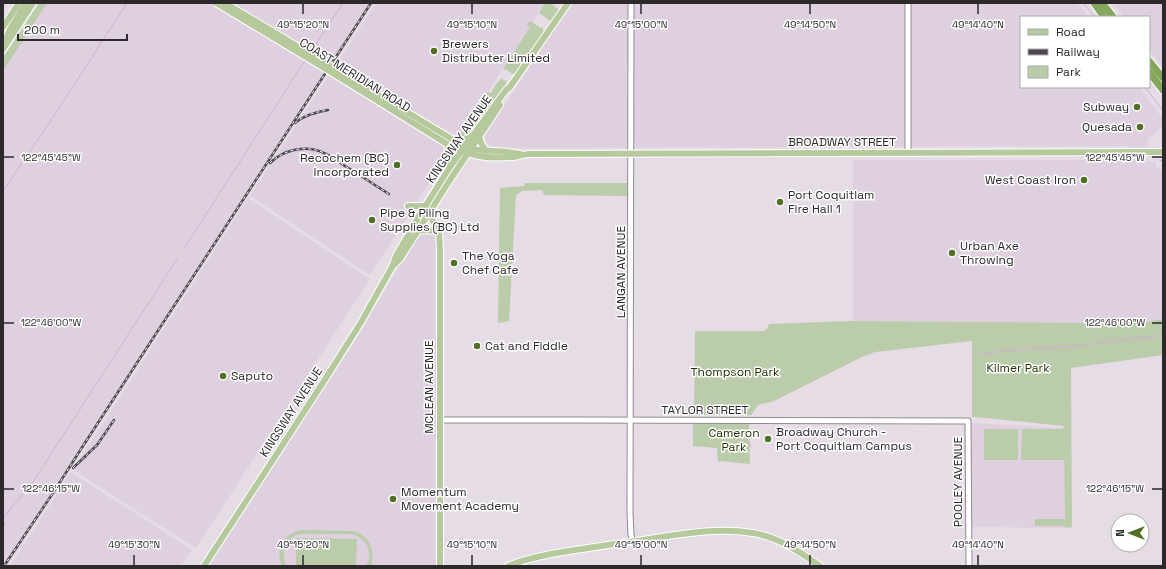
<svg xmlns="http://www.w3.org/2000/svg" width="1166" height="569" font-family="'Space Grotesk',sans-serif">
	<rect width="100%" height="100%" fill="#e5dce5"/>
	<!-- built -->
	<g fill="#dfd0e0">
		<path d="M43,3H373L188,285L7,566H3V65Z"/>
		<path d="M376,3H545L370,275L250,196Z"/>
		<path d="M572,3H1076L1085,12L1087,17H1021V87H1139L1163,119V126L1148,139V147H1130L1129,146L497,148L485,143V135Z"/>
		<path d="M1113,3H1163V68L1149,49V17H1124Z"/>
		<path d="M853,160H1145L1146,162H1156V167L1163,171V319L1140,323H1132L853,321Z"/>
		<path d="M248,198L370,279L196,548L73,470Z"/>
		<path d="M420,233H431L433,234L436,240L437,248V269L438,271L437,527L436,529V554L437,566H209L358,336L415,239Z"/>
		<path d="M971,423L1064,428L1065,528L972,527Z"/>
		<path d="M71,472L192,550L181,566H10Z"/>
	</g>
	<!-- green -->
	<g fill="#bbccab">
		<path d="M39,3H47L3,71V58Z"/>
		<path d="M545,3H550L559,10C556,16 555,21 548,20V19L539,13Z"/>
		<path d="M529,22H533V23L541,28L542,27L544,34L517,73L512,74L506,69L505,70L503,69L530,27L526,24Z"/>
		<path d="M502,78L504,81L506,80C507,92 478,125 469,135L464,137L458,138L488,92L491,93L497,83Z"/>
		<path d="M525,183H627V196L544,195L542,190L522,191L516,195L509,321L498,323L500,188L524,186Z"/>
		<path d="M1163,319V355L1071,368L1072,527L1065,528V526H1035V519H1065L1064,460H1021L1022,429H1063L1064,426L986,418L972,417V341L875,352L862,357L774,401L758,405L751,415H694L695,331H763L767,329L769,324L851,321L1132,323H1140Z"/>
		<path d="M693,423H749L750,464L720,461L718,462L717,448L693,446Z"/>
		<rect x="984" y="429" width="34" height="31"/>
		<path d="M302,530L353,531C369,535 376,550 371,566H366C374,552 367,539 352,534C341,534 330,534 318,534C312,534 305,533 300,534C284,538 280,554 287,566H282C275,550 283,533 302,530Z"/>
		<path d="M296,538L357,539L356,566H296Z"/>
	</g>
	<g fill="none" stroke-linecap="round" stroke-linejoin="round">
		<!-- stream -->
		<g stroke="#d2aed4" stroke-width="1">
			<path d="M1083,3L1095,17"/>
			<path d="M311,52L343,3"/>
			<path d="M1145,87L1163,111"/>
			<path d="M1159,160L1163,161"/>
			<path d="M3,191L48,125L127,3"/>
			<path d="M185,247L306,59"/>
			<path d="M978,354L1036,348L1066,347L1163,335"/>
			<path d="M741,425L751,447"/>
			<path d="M3,518L33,482L177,259"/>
			<path d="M3,521L5,524L3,528"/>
		</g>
		<!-- minor casing -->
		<g stroke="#938a93" stroke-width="7">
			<g id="minor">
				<path d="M631,3L630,513L631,535L633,541"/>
				<path d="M908,3V153"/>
				<path d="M441,420H572L968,421L969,566"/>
			</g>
		</g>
		<!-- major casing -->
		<g stroke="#fff" stroke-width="8">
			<g id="major">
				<path d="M3,27L19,3"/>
				<path d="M6,39L10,29L26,3"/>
				<path d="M3,49L33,3"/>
				<path d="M342,73L465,147C483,153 502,149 520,154"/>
				<path d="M339,77L447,144C469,156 486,159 511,157C517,157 523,154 529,154L1163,152"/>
				<path d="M479,136L481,143L486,151"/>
				<path d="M455,141L464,140L474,135"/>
				<path d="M447,144L451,156L450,167"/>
				<path d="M408,206H426"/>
				<path d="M431,210L432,219L439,232L440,250V566"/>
				<path d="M417,231L425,230L435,231"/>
				<path d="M393,266L400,259L448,183L500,105"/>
				<path d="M204,566L324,381L360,324L392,267L396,256L419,216L450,167L506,90L510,87L568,3"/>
				<path d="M508,566C522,560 536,557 551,554C575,550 599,546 623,543C666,537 709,526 753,533C778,537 800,552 820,566"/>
			</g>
		</g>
		<!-- highway casing -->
		<g stroke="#fff" stroke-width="9">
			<g id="highway">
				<path d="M1094,3L1104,17"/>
				<path d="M1102,3L1113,17"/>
				<path d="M1149,61L1163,78"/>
				<path d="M1149,72L1163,90"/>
			</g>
		</g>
		<!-- minor -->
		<use href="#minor" stroke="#fff" stroke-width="5"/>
		<!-- major -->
		<use href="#major" stroke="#b5c99d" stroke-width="6"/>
		<!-- highway -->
		<use href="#highway" stroke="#84a55c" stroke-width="7"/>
		<!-- rail casing -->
		<g stroke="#4d484d" stroke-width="2.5">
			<g id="rail">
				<path d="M295,123C304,115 316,112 328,110"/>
				<path d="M270,163C283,150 306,144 324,153C333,157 341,164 350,169C363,177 376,186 389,194"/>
				<path d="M73,468L97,445L114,420"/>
				<path d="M4,566L53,493L81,449L371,3"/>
			</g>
		</g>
		<!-- rail -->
		<use href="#rail" stroke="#fff" stroke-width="1" stroke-dasharray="3" stroke-linecap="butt"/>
		<!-- major-bridge casing -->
		<g stroke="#fff" stroke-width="8" stroke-linecap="butt">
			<g id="major-bridge">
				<path d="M216,3L339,77"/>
				<path d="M225,3L342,73"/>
			</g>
		</g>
		<!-- major-bridge -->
		<use href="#major-bridge" stroke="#b5c99d" stroke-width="6"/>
	</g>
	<!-- ticks -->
	<path fill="none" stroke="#2c282c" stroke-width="1.5" d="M303,4V14M472,4V14M641,4V14M810,4V14M978,4V14M4,157H14M1152,157H1162M4,323H14M1152,323H1162M4,489H14M1152,489H1162M134,555V565M303,555V565M472,555V565M641,555V565M810,555V565M978,555V565"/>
	<!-- markers -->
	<g fill="#517026" stroke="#fff" stroke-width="1.5">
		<circle cx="434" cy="51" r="4"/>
		<circle cx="1137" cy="107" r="4"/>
		<circle cx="1140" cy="127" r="4"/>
		<circle cx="397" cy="165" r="4"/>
		<circle cx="1084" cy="180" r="4"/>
		<circle cx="780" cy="202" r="4"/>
		<circle cx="372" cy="220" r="4"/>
		<circle cx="952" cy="253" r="4"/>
		<circle cx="454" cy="263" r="4"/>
		<circle cx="477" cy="346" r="4"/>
		<circle cx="223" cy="376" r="4"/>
		<circle cx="768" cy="439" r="4"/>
		<circle cx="393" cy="499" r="4"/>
	</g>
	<g text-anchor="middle" stroke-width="3" stroke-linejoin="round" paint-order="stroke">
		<!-- poi labels -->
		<g font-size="12" fill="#2c282c" stroke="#fff" text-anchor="start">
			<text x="442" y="48">Brewers<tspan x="442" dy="14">Distributer Limited</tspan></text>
			<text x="1129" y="111" text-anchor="end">Subway</text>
			<text x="1132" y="131" text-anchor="end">Quesada</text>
			<text x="389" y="162" text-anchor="end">Recochem (BC)<tspan x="389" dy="14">Incorporated</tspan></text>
			<text x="1076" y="184" text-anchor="end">West Coast Iron</text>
			<text x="788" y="199">Port Coquitlam<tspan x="788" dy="14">Fire Hall 1</tspan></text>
			<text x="380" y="217">Pipe &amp; Piling<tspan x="380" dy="14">Supplies (BC) Ltd</tspan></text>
			<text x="960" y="250">Urban Axe<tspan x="960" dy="14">Throwing</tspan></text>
			<text x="462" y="260">The Yoga<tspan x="462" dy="14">Chef Cafe</tspan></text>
			<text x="485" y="350">Cat and Fiddle</text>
			<text x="231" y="380">Saputo</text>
			<text x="776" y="436">Broadway Church -<tspan x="776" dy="14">Port Coquitlam Campus</tspan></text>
			<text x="401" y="496">Momentum<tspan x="401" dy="14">Movement Academy</tspan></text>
		</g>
		<!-- street labels -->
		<g font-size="12" fill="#2c282c" stroke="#fff">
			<text transform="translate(355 75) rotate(32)" y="4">COAST MERIDIAN ROAD</text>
			<text transform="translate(459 139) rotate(-55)" y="4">KINGSWAY AVENUE</text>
			<text x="842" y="146">BROADWAY STREET</text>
			<text transform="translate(621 272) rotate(-90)" y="4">LANGAN AVENUE</text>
			<text transform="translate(429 387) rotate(-90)" y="4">MCLEAN AVENUE</text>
			<text x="705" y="414">TAYLOR STREET</text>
			<text transform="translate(291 412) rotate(-57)" y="4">KINGSWAY AVENUE</text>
			<text transform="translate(958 482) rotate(-90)" y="4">POOLEY AVENUE</text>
		</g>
		<!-- park labels -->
		<g font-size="12" fill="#203401" stroke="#fff">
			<text x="1018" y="372">Kilmer Park</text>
			<text x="735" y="376">Thompson Park</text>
			<text x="734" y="437">Cameron<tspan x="734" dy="14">Park</tspan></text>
		</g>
	</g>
	<g font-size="10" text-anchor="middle" fill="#2c282c" stroke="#fff" stroke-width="3" stroke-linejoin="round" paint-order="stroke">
		<text x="303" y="28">49°15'20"N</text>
		<text x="472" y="28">49°15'10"N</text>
		<text x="641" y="28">49°15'00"N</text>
		<text x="810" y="28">49°14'50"N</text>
		<text x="978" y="28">49°14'40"N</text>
		<text x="1115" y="161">122°45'45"W</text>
		<text x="51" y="161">122°45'45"W</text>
		<text x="1115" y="326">122°46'00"W</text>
		<text x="51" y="326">122°46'00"W</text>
		<text x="1115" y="492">122°46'15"W</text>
		<text x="51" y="492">122°46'15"W</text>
		<text x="134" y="548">49°15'30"N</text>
		<text x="303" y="548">49°15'20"N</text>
		<text x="472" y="548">49°15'10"N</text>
		<text x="641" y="548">49°15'00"N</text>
		<text x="810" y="548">49°14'50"N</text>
		<text x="978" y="548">49°14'40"N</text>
	</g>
	<!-- border -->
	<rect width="1166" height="569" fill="none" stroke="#2c282c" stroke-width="8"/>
	<!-- legend -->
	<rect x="1020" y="16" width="130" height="72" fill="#ffffff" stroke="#aba9ab"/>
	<rect x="1028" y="29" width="20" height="6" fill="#b5c99d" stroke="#aba9ab"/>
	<text x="1056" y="36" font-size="12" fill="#2c282c">Road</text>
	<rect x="1028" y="49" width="20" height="6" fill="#4d484d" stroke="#aba9ab"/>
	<text x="1056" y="56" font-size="12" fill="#2c282c">Railway</text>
	<rect x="1028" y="66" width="20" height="12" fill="#bbccab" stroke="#aba9ab"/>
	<text x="1056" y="76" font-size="12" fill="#2c282c">Park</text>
	<!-- north arrow -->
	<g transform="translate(1130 533) rotate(270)"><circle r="19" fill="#ffffff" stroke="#aba9ab"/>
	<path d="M0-3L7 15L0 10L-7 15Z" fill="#517026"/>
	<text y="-6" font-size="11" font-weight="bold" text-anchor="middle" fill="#2c282c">N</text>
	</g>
	<!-- scale -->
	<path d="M18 34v6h109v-6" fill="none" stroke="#2c282c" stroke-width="2"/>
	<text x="24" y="34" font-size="12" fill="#2c282c" stroke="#ffffff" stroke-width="3" paint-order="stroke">200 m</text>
</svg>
